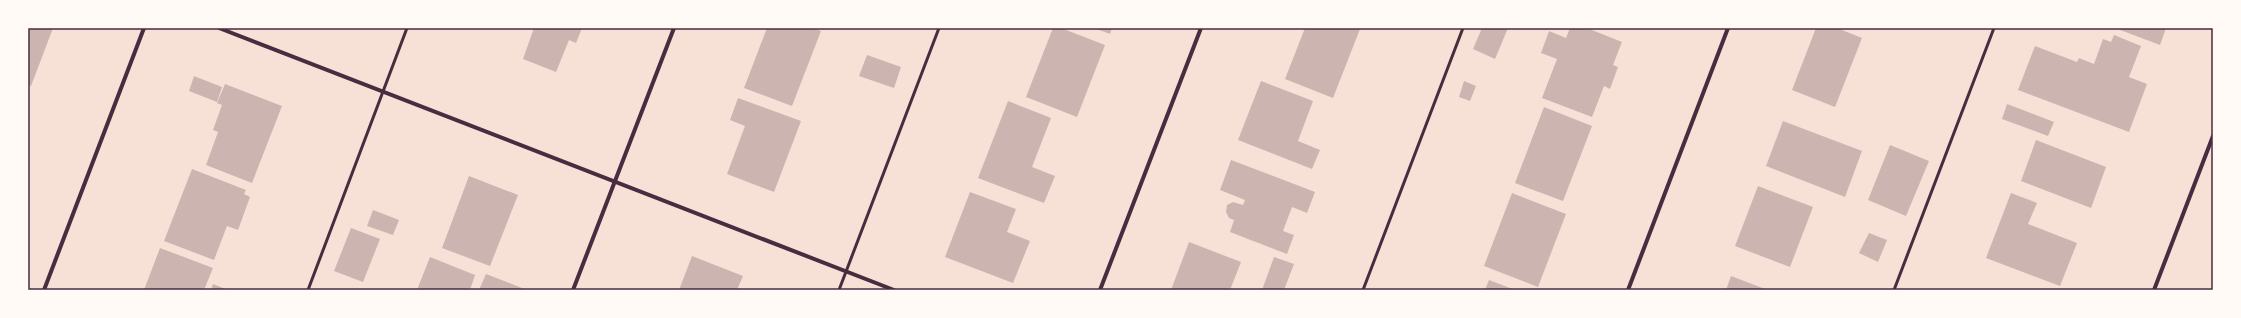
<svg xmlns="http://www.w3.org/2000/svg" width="2241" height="318" font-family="'Work Sans',sans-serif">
	<rect width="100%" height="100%" fill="#f7e1d7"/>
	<!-- building -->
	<g fill="#ccb4b1">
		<path d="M28,28H53L31,86L28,85Z"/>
		<path d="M534,28H582L576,43L569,40L556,72L523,59Z"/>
		<path d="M767,28H812L821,31L792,106L744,88Z"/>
		<path d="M1053,28H1061L1105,45L1077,117L1026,97Z"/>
		<path d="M1094,28H1112L1110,34Z"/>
		<path d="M1305,28L1360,29L1333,98L1285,79Z"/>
		<path d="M1482,28H1508L1495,59L1473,49Z"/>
		<path d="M1570,28H1587L1622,42L1613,65L1618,67L1610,89L1604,86L1592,117L1542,98L1557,59L1541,53L1549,31L1566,38Z"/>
		<path d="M1816,28H1837L1862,38L1835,107L1792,90Z"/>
		<path d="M2115,28H2166L2160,45Z"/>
		<path d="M2114,35L2141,46L2129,77L2147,84L2129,132L2018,90L2035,46L2077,62L2079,58L2094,64L2103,39L2111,42Z"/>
		<path d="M867,55L901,67L894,88L859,76Z"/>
		<path d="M194,76L222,87L217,102L189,91Z"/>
		<path d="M1261,81L1313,101L1298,141L1320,150L1312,169L1238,140Z"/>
		<path d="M1464,81L1476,86L1470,101L1459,97Z"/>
		<path d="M225,84L282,106L252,183L206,165L218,132L213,130L222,105L217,103Z"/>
		<path d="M738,98L801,121L774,192L727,174L745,126L730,120Z"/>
		<path d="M1008,101L1051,118L1032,167L1055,176L1044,203L978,178Z"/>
		<path d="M2007,104L2054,122L2048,136L2002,119Z"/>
		<path d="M1544,107L1592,126L1563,201L1515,183Z"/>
		<path d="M1783,121L1862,151L1845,197L1766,166Z"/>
		<path d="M2036,140L2106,167L2091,208L2021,181Z"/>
		<path d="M1890,145L1929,161L1906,216L1868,200Z"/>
		<path d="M1231,160L1315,192L1307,213L1292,207L1283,231L1294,235L1287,254L1230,232L1234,220L1229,218L1226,212L1227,205L1233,202L1243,205L1245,200L1220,190Z"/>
		<path d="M192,169L246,190L244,194L250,197L238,230L227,226L214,260L164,241Z"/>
		<path d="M469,176L518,195L490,266L442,248Z"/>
		<path d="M1758,186L1813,207L1790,267L1735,246Z"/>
		<path d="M970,192L1016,209L1007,232L1030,241L1013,283L945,257Z"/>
		<path d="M1512,193L1566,214L1538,287L1484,266Z"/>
		<path d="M2011,193L2037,203L2028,224L2077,243L2060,286L1986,258Z"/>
		<path d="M373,210L399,220L393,235L367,226Z"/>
		<path d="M351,228L380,239L363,282L334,271Z"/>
		<path d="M1869,233L1887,240L1878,262L1859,253Z"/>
		<path d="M1189,242L1241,262L1230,290H1171Z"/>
		<path d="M160,248L213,268L204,290H144Z"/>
		<path d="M692,256L743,276L737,290H679Z"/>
		<path d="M430,257L475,275L470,290H417Z"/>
		<path d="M1274,257L1294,264L1284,290H1262Z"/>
		<path d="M486,274L522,288L521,290H479Z"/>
		<path d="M1731,276L1768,290H1726Z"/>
		<path d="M1489,280L1515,290H1485Z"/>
		<path d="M213,284L228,290H211Z"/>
	</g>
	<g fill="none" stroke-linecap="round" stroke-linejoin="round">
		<!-- service -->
		<g stroke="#4a2c40" stroke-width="3">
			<path d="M308,290L407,28"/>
			<path d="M839,290L939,28"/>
			<path d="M1363,290L1463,28"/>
			<path d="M1894,290L1994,28"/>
		</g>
		<!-- minor -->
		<g stroke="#4a2c40" stroke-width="4">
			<path d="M219,28L894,290"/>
			<path d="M44,290L144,28"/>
			<path d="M573,290L674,28"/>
			<path d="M1100,290L1201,28"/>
			<path d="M1628,290L1728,28"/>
			<path d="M2154,290L2213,136"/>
		</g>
	</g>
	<!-- border -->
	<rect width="2241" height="318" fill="none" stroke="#fffaf5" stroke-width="58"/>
	<rect x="29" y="29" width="2183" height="260" fill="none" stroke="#4a2c40" stroke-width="1.5"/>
</svg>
